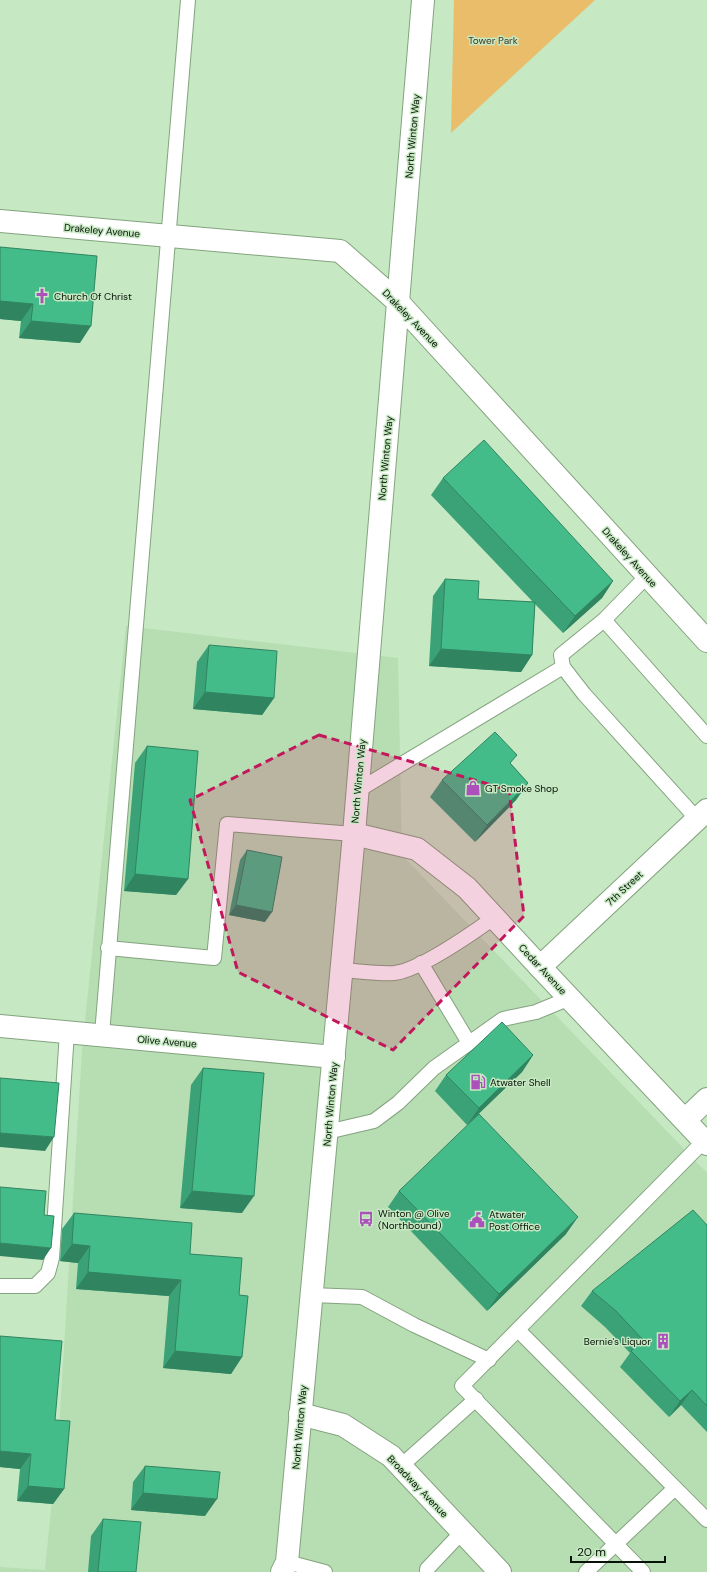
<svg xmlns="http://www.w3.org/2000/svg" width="707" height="1572" font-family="'DM Sans',sans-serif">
	<rect width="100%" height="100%" fill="#c6e8c2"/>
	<!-- built -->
	<path fill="#b7ddb2" d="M126,626L398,658L402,855L707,1173V1572H0V1567L45,1570L59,1430L82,1050Z"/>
	<!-- green -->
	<path fill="#e9bd69" d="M454,0H595L451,133Z"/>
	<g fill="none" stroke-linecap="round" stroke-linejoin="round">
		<!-- service casing -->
		<g stroke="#84a37f" stroke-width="16">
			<g id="service">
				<path d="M604,620L647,576"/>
				<path d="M357,791L563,667"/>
				<path d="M697,819L584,694L563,667L561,655L604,620L707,736"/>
				<path d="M108,948L214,958L227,824L354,834"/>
				<path d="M421,963L469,1043"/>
				<path d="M342,970C359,971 377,974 394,973C418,971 474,932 495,917"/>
				<path d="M102,1034L188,0"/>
				<path d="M327,1132L374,1121L398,1103L434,1068L503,1019L536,1012L570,998"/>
				<path d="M0,1286H35L48,1273L52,1258L67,1032"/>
				<path d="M311,1295L362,1297L414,1325L489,1360"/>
				<path d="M518,1330L707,1520"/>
				<path d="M401,1466L476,1399"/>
				<path d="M287,1562L325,1572"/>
				<path d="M427,1572V1569L462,1532"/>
				<path d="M586,1572L675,1488"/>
				<path d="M643,1572L462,1386L704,1141"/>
			</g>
		</g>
		<!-- minor casing -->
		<g stroke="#84a37f" stroke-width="24">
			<g id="minor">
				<path d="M0,221L340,251L398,302L707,641"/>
				<path d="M354,834L417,849L467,888L540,967L707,1144"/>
				<path d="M540,967L707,810"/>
				<path d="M685,1120L707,1099"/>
			</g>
		</g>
		<!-- tertiary casing -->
		<g stroke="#84a37f" stroke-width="24">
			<path id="tertiary" d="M300,1414L343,1425L391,1456L500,1572"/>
		</g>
		<!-- secondary casing -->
		<g stroke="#84a37f" stroke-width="24">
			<g id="secondary">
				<path d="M0,1026L334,1057"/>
				<path d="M282,1572L287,1562L354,834L423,0"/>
			</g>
		</g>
		<!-- service -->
		<use href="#service" stroke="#fff" stroke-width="14"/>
		<!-- minor -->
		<use href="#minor" stroke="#fff" stroke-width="22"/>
		<!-- tertiary -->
		<use href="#tertiary" stroke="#fff" stroke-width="22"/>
		<!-- secondary -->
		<use href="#secondary" stroke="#fff" stroke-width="22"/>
	</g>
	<!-- wall -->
	<g fill="#3aa276">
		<path d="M0,247L80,343L19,338L21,321L0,319Z"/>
		<path d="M443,478L613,581L602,598L563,633L535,604L532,655L521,672L429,666L433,596L445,579L478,599L533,602L431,495Z"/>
		<path d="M209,645L274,698L262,715L193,709L197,662Z"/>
		<path d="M147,746L188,879L176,895L124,891L135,763Z"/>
		<path d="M511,764L528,783L516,800L475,842L430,797L442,780Z"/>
		<path d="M247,850L265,922L229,915L240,860Z"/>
		<path d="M533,1055L522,1072L467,1125L435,1091L446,1075Z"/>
		<path d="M203,1068L242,1213L180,1208L191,1085Z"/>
		<path d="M399,1191L566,1234L487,1311L388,1207Z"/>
		<path d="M74,1213L190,1254L239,1295L242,1357L231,1374L163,1368L169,1296L76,1289L78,1263L60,1261L62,1229Z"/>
		<path d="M707,1225V1432L681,1405L669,1417L620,1367L630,1353L605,1327L581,1306L592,1291Z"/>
		<path d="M55,1420L64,1489L53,1504L17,1501L20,1469L0,1467Z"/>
		<path d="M145,1466L205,1516L131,1510L133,1482Z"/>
		<path d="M103,1519L136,1572H88L91,1536Z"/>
	</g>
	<!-- shaded-wall -->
	<g fill="#308460">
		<path d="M0,301L33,304L21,321L0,319Z"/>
		<path d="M31,321L91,326L80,343L19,338Z"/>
		<path d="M613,581L602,598L563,633L575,616Z"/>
		<path d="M441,649L532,655L521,672L429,666Z"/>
		<path d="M205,692L274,698L262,715L193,709Z"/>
		<path d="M528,783L516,800L475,842L487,825Z"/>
		<path d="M135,874L188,879L176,895L124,891Z"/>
		<path d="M236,905L272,912L265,922L229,915Z"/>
		<path d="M533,1055L522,1072L467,1125L479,1108Z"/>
		<path d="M0,1133L54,1137L45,1151L0,1147Z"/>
		<path d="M192,1191L254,1196L242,1213L180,1208Z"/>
		<path d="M578,1217L566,1234L487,1311L499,1294Z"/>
		<path d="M0,1243L51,1248L43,1260L0,1256Z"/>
		<path d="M72,1244L90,1246L78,1263L60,1261Z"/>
		<path d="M88,1272L181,1280L169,1296L76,1289Z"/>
		<path d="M175,1351L242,1357L231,1374L163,1368Z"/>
		<path d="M692,1390L681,1405L669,1417L680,1401Z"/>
		<path d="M0,1451L31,1454L20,1469L0,1467Z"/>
		<path d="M28,1486L64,1489L53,1504L17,1501Z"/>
		<path d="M143,1493L217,1499L205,1516L131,1510Z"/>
	</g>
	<!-- building -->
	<g fill="#44bc89" stroke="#308460">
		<path d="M0,247L97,256L91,326L31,321L33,304L0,301Z"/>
		<path d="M484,440L613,581L575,616L443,478Z"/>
		<path d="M445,579L479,581L478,599L535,602L532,655L441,649Z"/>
		<path d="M209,645L277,651L274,698L205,692Z"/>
		<path d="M495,732L517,755L510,763L528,783L487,825L442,780Z"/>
		<path d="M147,746L198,751L188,879L135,874Z"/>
		<path d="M247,850L282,857L272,912L236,905Z"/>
		<path d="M502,1022L533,1055L479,1108L446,1075Z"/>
		<path d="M203,1068L264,1073L254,1196L192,1191Z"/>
		<path d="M0,1078L59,1083L54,1137L0,1133Z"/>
		<path d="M479,1114L578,1217L499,1294L399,1191Z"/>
		<path d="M0,1187L46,1191L44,1215L54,1216L51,1248L0,1243Z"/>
		<path d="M693,1210L707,1225V1406L692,1390L680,1401L631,1351L643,1340L616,1311L592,1291Z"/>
		<path d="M74,1213L192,1223L190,1254L242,1258L239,1295L248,1296L242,1357L175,1351L181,1280L88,1272L90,1246L72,1244Z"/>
		<path d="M0,1336L62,1341L55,1420L70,1421L64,1489L28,1486L31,1454L0,1451Z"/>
		<path d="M145,1466L220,1472L217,1499L143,1493Z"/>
		<path d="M103,1519L141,1522L136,1572H98Z"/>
	</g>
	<!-- marked area -->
	<path fill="#c2185b" fill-opacity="0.2" stroke="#c2185b" stroke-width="3" stroke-dasharray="8 5" stroke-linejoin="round" d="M319,735L509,790L524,916L393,1050L238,972L190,800Z"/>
	<!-- icons -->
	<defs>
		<g id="church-bare" transform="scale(1.2)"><path d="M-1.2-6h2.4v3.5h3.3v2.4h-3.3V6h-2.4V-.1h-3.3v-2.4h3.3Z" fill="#ac51bc" stroke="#c6e8c2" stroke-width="2.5" paint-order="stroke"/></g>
		<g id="shop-bare" transform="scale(1.2)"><path d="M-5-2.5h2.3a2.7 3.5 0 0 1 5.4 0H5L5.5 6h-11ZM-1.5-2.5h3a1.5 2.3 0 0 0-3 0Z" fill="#ac51bc" stroke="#c6e8c2" stroke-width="2.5" paint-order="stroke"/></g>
		<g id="fuel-bare" transform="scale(1.2)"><path d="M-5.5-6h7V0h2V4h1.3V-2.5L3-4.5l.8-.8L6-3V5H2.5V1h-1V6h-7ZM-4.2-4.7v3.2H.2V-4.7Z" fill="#ac51bc" stroke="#c6e8c2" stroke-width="2.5" paint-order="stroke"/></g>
		<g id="bus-bare" transform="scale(1.2)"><path d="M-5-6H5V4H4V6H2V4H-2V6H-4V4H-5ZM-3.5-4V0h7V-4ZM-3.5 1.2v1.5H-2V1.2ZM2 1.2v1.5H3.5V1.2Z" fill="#ac51bc" stroke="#c6e8c2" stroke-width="2.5" paint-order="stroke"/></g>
		<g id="civic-bare" transform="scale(1.2)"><path d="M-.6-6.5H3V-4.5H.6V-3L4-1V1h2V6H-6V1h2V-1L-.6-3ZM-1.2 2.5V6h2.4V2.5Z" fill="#ac51bc" stroke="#c6e8c2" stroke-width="2.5" paint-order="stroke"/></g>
		<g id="building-bare" transform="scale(1.2)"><path d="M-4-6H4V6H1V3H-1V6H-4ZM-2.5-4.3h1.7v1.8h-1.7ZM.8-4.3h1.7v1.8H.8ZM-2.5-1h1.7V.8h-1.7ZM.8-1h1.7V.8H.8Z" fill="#ac51bc" stroke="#c6e8c2" stroke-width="2.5" paint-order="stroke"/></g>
	</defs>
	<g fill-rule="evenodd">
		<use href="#church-bare" x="42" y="296"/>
		<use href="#shop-bare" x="473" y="788"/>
		<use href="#fuel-bare" x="478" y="1082"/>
		<use href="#bus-bare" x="366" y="1219"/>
		<use href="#civic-bare" x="477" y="1220"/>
		<use href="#building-bare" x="663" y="1341"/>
	</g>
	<g text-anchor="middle" stroke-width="3" stroke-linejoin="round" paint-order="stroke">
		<!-- park labels -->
		<g font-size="10" fill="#41351f" stroke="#c6e8c2">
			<text x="493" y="44">Tower Park</text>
		</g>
		<!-- street labels -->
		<g font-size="10" fill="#071206" stroke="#c6e8c2">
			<text transform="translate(412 136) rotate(-85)" y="4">North Winton Way</text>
			<text transform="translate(102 230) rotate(5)" y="4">Drakeley Avenue</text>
			<text transform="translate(411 318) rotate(46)" y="4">Drakeley Avenue</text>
			<text transform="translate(385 458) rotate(-85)" y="4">North Winton Way</text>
			<text transform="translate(630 557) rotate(48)" y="4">Drakeley Avenue</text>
			<text transform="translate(358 781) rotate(-85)" y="4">North Winton Way</text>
			<text transform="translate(624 888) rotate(-43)" y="4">7th Street</text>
			<text transform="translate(543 969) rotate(47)" y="4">Cedar Avenue</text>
			<text transform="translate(167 1041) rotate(5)" y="4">Olive Avenue</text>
			<text transform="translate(330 1104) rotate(-85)" y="4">North Winton Way</text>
			<text transform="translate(299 1427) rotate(-85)" y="4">North Winton Way</text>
			<text transform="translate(418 1486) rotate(46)" y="4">Broadway Avenue</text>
		</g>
		<!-- poi labels -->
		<g font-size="10" fill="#071206" stroke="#c6e8c2" text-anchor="start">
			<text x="54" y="300">Church Of Christ</text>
			<text x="485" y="792">GT Smoke Shop</text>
			<text x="490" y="1086">Atwater Shell</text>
			<text x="378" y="1217">Winton @ Olive<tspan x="378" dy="12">(Northbound)</tspan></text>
			<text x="489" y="1218">Atwater<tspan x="489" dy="12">Post Office</tspan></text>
			<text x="651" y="1345" text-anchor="end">Bernie's Liquor</text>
		</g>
	</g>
	<!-- scale -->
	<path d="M571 1556v6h94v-6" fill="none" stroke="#071206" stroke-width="2"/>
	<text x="577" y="1556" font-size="12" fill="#071206" stroke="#c6e8c2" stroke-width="3" paint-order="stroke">20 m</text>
</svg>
